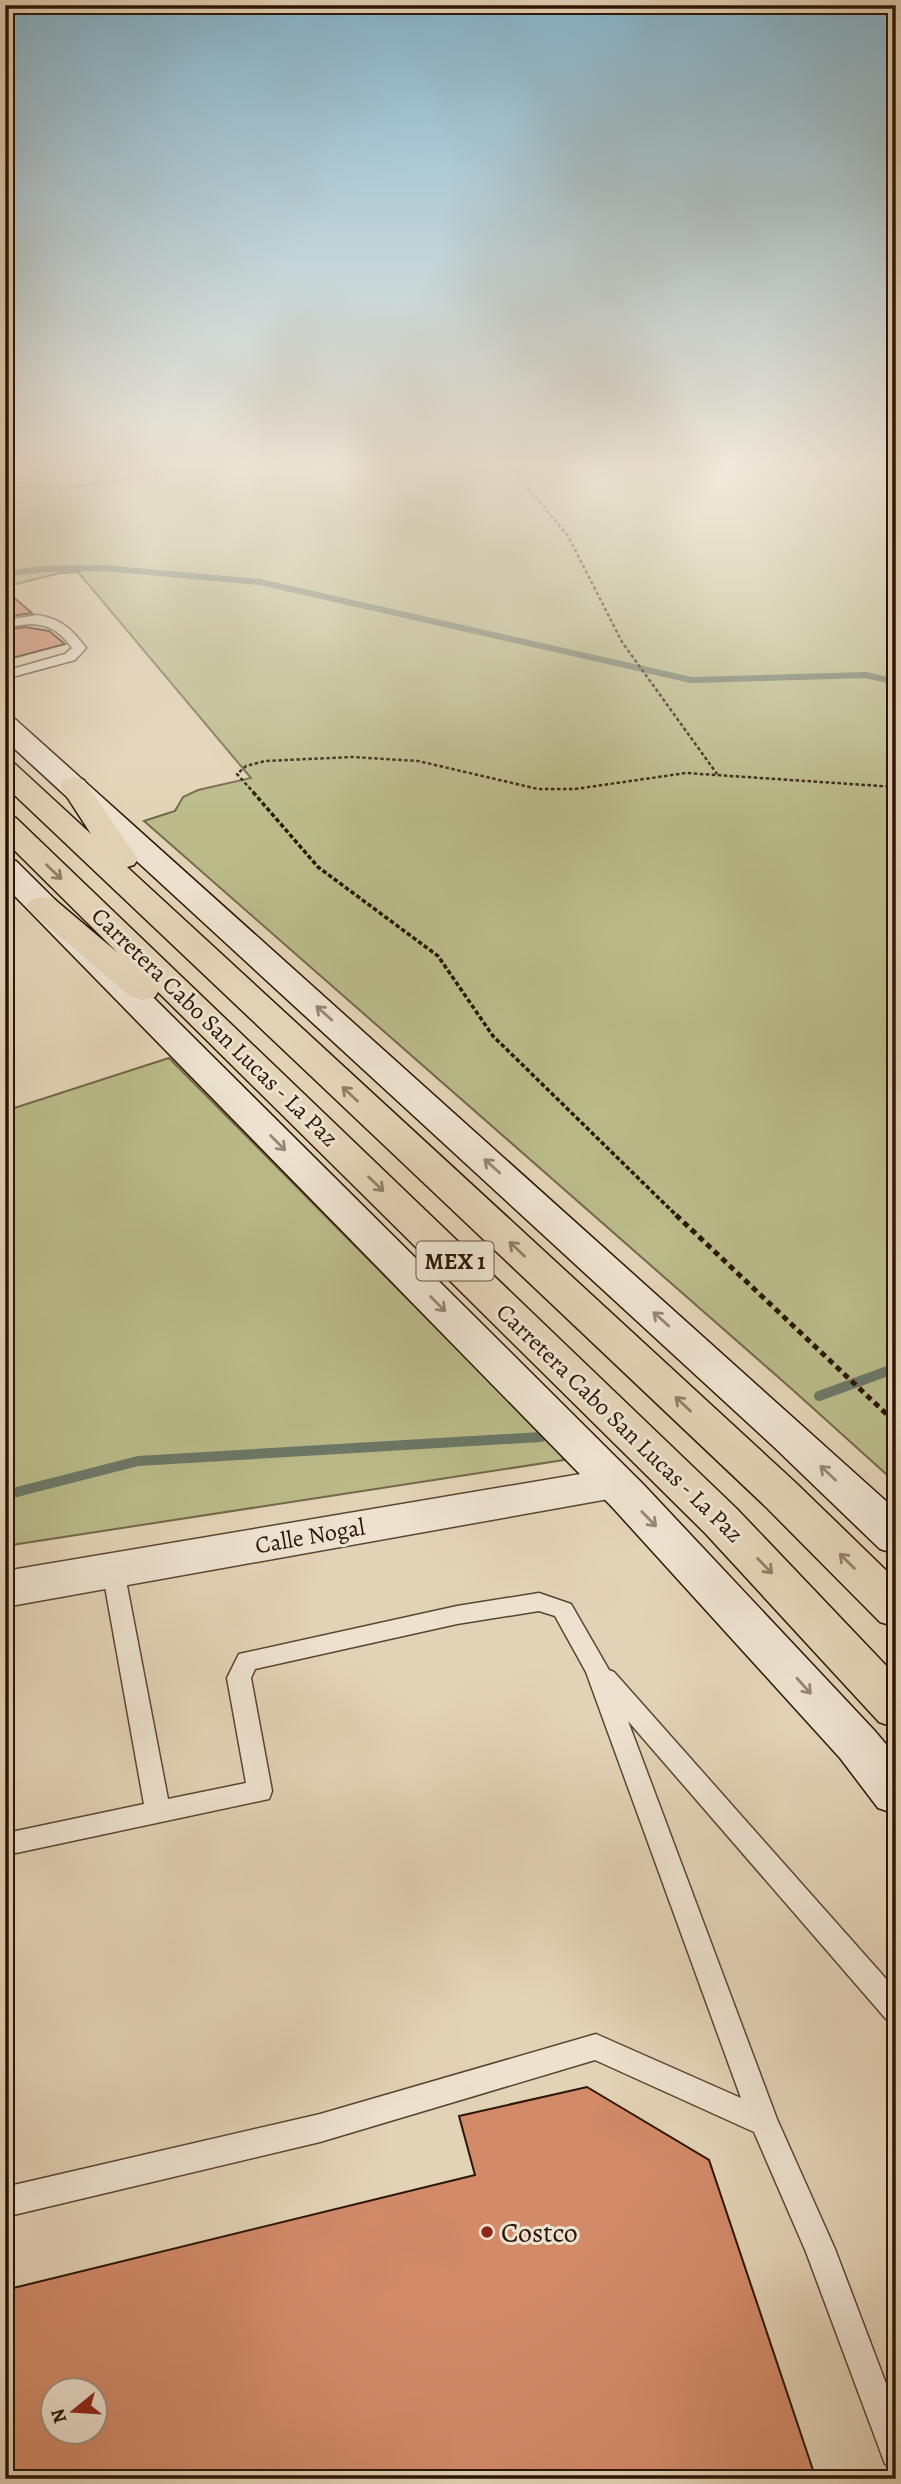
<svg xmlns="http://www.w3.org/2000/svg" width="901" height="2484" font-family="Alegreya,serif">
	<rect width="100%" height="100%" fill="#e3d3b6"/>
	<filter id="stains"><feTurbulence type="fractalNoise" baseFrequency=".00286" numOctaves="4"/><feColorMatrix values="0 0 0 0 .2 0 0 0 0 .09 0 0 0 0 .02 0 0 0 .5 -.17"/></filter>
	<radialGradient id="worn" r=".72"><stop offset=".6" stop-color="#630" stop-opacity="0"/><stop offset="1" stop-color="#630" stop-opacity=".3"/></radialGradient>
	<!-- green -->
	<g fill="#babb89" stroke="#736847" stroke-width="2">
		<path d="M5,469H896V1483L794,1391L144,821L175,811L183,797L198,790L251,778L78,572L60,573L5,587Z"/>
		<path d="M169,1058L560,1453L564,1460L5,1546V1111Z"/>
	</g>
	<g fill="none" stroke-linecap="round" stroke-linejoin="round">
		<!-- stream-far1 -->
		<path stroke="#6c7867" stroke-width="6" d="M5,574L44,569L103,568L260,582L691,680L866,675L896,682"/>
		<!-- stream -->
		<g stroke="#6c7867" stroke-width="10">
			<path d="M819,1396L896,1368"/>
			<path d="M5,1495L138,1461L541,1437"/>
		</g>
	</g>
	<!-- building -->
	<g fill="#d28a69" stroke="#2c1605" stroke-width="2" fill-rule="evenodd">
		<path d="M5,590L32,613L5,617Z"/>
		<path d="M25,627L49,631L65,644L5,660V630Z"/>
		<path d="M587,2087L709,2160L816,2479H5V2290L475,2175L459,2116ZM52,2390H94V2432H52Z"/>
	</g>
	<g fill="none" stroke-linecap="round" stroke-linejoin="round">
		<!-- service casing -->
		<g stroke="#5a4531" stroke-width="3">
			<g id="service">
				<path d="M38,615C61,619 72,629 86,648L75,660L5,679V671L65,654L72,648C54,622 34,621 5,628V620Z"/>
				<path d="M113,1561L121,1564L124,1570L168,1799L246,1783L227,1678L239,1654L457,1606L539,1593L571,1604L609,1670L614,1672L896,1990V2023L886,2019L628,1721L777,2119L835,2249L896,2410V2469L885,2464L806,2252L754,2132L595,2060L320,2142L5,2217V2187L320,2114L596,2034L741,2098L586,1672L555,1616L539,1611L457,1624L255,1669L251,1678L272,1791L269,1799L16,1853L7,1850V1834L16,1831L144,1804L102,1570L105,1564Z"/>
			</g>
		</g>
		<!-- minor casing -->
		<g stroke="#5a4531" stroke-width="3">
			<path id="minor" d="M616,1468L631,1473L638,1484L631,1495L5,1607V1571Z"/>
		</g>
		<!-- secondary casing -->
		<g stroke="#2c1605" stroke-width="3">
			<g id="secondary">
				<path d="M5,717L15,719L896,1510V1554L880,1549L774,1447L5,740Z"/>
				<path d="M5,859L16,861L643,1484L874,1730L896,1756V1814L878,1808L840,1758L613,1508L5,886Z"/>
			</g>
		</g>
		<!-- trunk casing -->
		<g stroke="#2c1605" stroke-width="3">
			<g id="trunk">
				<path d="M5,761L15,764L91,834L60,786L64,780L74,777L84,780L138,859L134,865L127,867L796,1483L896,1580V1627L880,1622L766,1507L5,786Z"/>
				<path d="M5,815L16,818L737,1509L896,1676V1728L879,1722L705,1533L158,992L155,997L143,1000L131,997L32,913L27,906L32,899L43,897L54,899L118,953L5,841Z"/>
			</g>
		</g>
		<!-- path-far2 -->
		<g stroke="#2c1605" stroke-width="2.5" stroke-dasharray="3.5 2.5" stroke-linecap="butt">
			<path d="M512,469L568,536L622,642L717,774"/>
			<path d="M5,488H70L181,469"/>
			<path d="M255,794L237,774L246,766L265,761L352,757L418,761L538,789H575L686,773L896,787"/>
		</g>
		<!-- path-far1 -->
		<path stroke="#2c1605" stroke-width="3.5" stroke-dasharray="4.5 2.5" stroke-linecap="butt" d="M253,792L318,867L438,956L493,1036L677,1216"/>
		<!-- path -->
		<path stroke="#2c1605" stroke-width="5" stroke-dasharray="6 4.5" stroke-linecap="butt" d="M676,1215L896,1423"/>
		<!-- service -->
		<use href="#service" fill="#ede2d0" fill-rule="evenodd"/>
		<!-- minor -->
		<use href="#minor" fill="#ede2d0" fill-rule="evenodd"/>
		<!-- secondary -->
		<use href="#secondary" fill="#ede2d0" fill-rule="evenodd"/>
		<!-- trunk -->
		<use href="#trunk" fill="#e3d3b6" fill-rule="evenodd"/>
	</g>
	<!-- one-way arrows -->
	<defs><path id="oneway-shaft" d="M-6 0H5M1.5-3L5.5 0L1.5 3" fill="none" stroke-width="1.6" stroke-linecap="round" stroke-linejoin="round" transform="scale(1.75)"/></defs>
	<g stroke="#917e66">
		<use href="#oneway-shaft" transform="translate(54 872) rotate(44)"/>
		<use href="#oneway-shaft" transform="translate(350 1094) rotate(-137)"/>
		<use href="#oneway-shaft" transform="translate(376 1184) rotate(44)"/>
		<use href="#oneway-shaft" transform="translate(517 1249) rotate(-137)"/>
		<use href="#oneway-shaft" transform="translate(683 1404) rotate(-137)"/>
		<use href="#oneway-shaft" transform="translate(847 1561) rotate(-135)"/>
		<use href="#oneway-shaft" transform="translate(765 1566) rotate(46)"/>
	</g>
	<g stroke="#968675">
		<use href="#oneway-shaft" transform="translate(324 1013) rotate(-138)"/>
		<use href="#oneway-shaft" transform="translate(278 1143) rotate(45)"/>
		<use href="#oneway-shaft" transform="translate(492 1166) rotate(-138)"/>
		<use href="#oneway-shaft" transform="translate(438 1304) rotate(45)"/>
		<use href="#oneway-shaft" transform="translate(661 1319) rotate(-138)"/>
		<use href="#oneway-shaft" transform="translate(828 1473) rotate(-137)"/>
		<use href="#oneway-shaft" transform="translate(649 1519) rotate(46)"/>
		<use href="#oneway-shaft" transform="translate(804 1686) rotate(48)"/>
	</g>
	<!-- sky -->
	<linearGradient id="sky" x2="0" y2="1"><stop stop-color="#87b6ce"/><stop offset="0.57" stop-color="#f2ebde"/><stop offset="1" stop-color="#f2ebde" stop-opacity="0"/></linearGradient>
	<rect width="901" height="817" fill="url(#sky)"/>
	<!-- markers -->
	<circle fill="#8f2418" stroke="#ede2d0" stroke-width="2.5" cx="487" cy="2232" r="7"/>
	<g text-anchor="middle" stroke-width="6" stroke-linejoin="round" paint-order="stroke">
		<!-- shield labels -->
		<rect fill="#ede2d0" stroke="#665342" stroke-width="2" x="416.5" y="1241.5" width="77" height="39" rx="5"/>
		<g font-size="23" font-weight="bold" fill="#2c1605">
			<text x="455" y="1269">MEX 1</text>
		</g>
		<!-- street labels -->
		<g font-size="24" fill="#2c1605" stroke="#ede2d0">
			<text transform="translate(215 1027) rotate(44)" y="8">Carretera Cabo San Lucas - La Paz</text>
			<text transform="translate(620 1423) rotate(44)" y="8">Carretera Cabo San Lucas - La Paz</text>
			<text transform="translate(310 1536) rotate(-10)" y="8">Calle Nogal</text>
		</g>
		<!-- near-poi labels -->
		<g font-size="28" fill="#2c1605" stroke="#ede2d0" text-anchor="start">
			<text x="501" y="2242">Costco</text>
		</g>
	</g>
	<!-- margin -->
	<rect width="901" height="2484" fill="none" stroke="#e3d3b6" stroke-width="28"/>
	<rect x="7" y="7" width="887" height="2470" fill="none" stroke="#2c1605" stroke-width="3.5"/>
	<rect x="14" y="14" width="873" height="2456" fill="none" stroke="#2c1605" stroke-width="2"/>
	<!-- north arrow -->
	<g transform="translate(74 2411) rotate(252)"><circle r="33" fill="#ede2d0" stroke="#a0907f" stroke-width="2"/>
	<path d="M0-5L12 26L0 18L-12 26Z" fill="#8f2418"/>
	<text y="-10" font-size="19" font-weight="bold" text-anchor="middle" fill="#2c1605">N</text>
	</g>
	<rect width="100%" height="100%" filter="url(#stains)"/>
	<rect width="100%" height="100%" fill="url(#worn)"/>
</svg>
